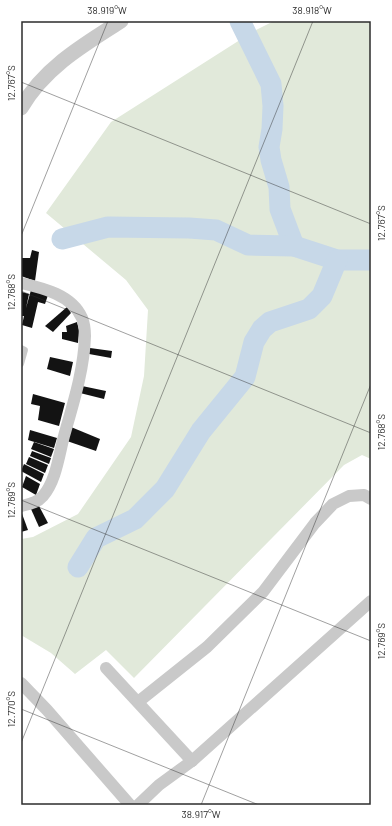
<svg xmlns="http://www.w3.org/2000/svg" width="392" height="826" font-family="Barlow,sans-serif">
	<rect width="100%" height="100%" fill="#fff"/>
	<!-- green -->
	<path fill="#e1e9da" d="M274,21H371V459L362,455L344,465L134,678L106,650L75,674L51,653L21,635V539L33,537L78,514L131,437L144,376L148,310L126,280L46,213L111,122L254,31Z"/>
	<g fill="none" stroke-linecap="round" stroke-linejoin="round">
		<!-- river -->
		<g stroke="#c7d8e8" stroke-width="21">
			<path d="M240,21L271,84L273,106L272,129L269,147L271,160L279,187L280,209L294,246"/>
			<path d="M62,239L108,227L189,228L216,230L248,245L294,246L337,260H371"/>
			<path d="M78,567L96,538L135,519L165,489L201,431L245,377L254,342L262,329L270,322L309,309L322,296L337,260"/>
		</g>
	</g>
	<!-- building -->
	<g fill="#131313">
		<path d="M32,250L39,252L35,281L21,276V258H30Z"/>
		<path d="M31,290L48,295L45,304L38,302L32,328L22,325L24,316H21L22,292L29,294L26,308Z"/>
		<path d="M67,307L71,313L53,332L45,326Z"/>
		<path d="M77,322L79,330L78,343L62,339V332H67L66,326Z"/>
		<path d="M90,348L112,351L111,358L89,354Z"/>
		<path d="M50,357L73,362L70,376L47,369Z"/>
		<path d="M82,386L106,391L104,399L80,393Z"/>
		<path d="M33,394L65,403L59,426L38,420L40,406L31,404Z"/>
		<path d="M71,427L100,439L96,451L67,441Z"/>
		<path d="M30,430L57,438L54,448L28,440Z"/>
		<path d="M34,442L54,449L51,457L31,449Z"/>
		<path d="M32,451L51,458L49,464L30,456Z"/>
		<path d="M29,457L48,465L45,473L26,464Z"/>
		<path d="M24,464L44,474L41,482L21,471Z"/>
		<path d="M26,476L40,484L36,495L22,487Z"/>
		<path d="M39,506L48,523L39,527L31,509Z"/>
		<path d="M21,511L28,530L21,532Z"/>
	</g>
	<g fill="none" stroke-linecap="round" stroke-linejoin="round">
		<!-- service -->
		<path stroke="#c9c9c9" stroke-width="6" d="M21,348L25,350L21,364"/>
		<!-- minor -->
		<g stroke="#c9c9c9" stroke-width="12">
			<path d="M21,283C43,288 72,295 82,318C84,323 85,330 85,336C84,370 73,404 64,436C59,455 56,481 43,496C37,503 29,504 21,506"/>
			<path d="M106,668L192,761"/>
			<path d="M21,683L47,710L130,805"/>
			<path d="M138,702L207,647L263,592L315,523L333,504L349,496L364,495L371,499"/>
			<path d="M138,805L159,785L192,761L371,601"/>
		</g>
		<!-- tertiary -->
		<path stroke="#c9c9c9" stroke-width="15" d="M21,108C44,68 83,45 121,21"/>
	</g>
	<!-- ticks -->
	<path fill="none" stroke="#2c2c2c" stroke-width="1" stroke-opacity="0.45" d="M21,82L371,224M21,236L108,21M21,291L371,433M21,500L371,641M21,709L259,805M21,743L313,21M201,805L371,384"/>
	<!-- border -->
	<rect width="392" height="826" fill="none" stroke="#ffffff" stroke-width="44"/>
	<rect x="22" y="22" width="348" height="782" fill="none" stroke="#2c2c2c" stroke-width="1.5"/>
	<g font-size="10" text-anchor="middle" fill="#2c2c2c">
		<text x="107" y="14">38.919°W</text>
		<text x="312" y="14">38.918°W</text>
		<text transform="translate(11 83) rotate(-90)" y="4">12.767°S</text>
		<text transform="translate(381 223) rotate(-90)" y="4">12.767°S</text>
		<text transform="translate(11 292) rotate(-90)" y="4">12.768°S</text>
		<text transform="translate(381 432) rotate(-90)" y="4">12.768°S</text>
		<text transform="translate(11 500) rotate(-90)" y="4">12.769°S</text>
		<text transform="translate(381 641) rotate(-90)" y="4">12.769°S</text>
		<text transform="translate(11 709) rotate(-90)" y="4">12.770°S</text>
		<text x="201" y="818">38.917°W</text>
	</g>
</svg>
